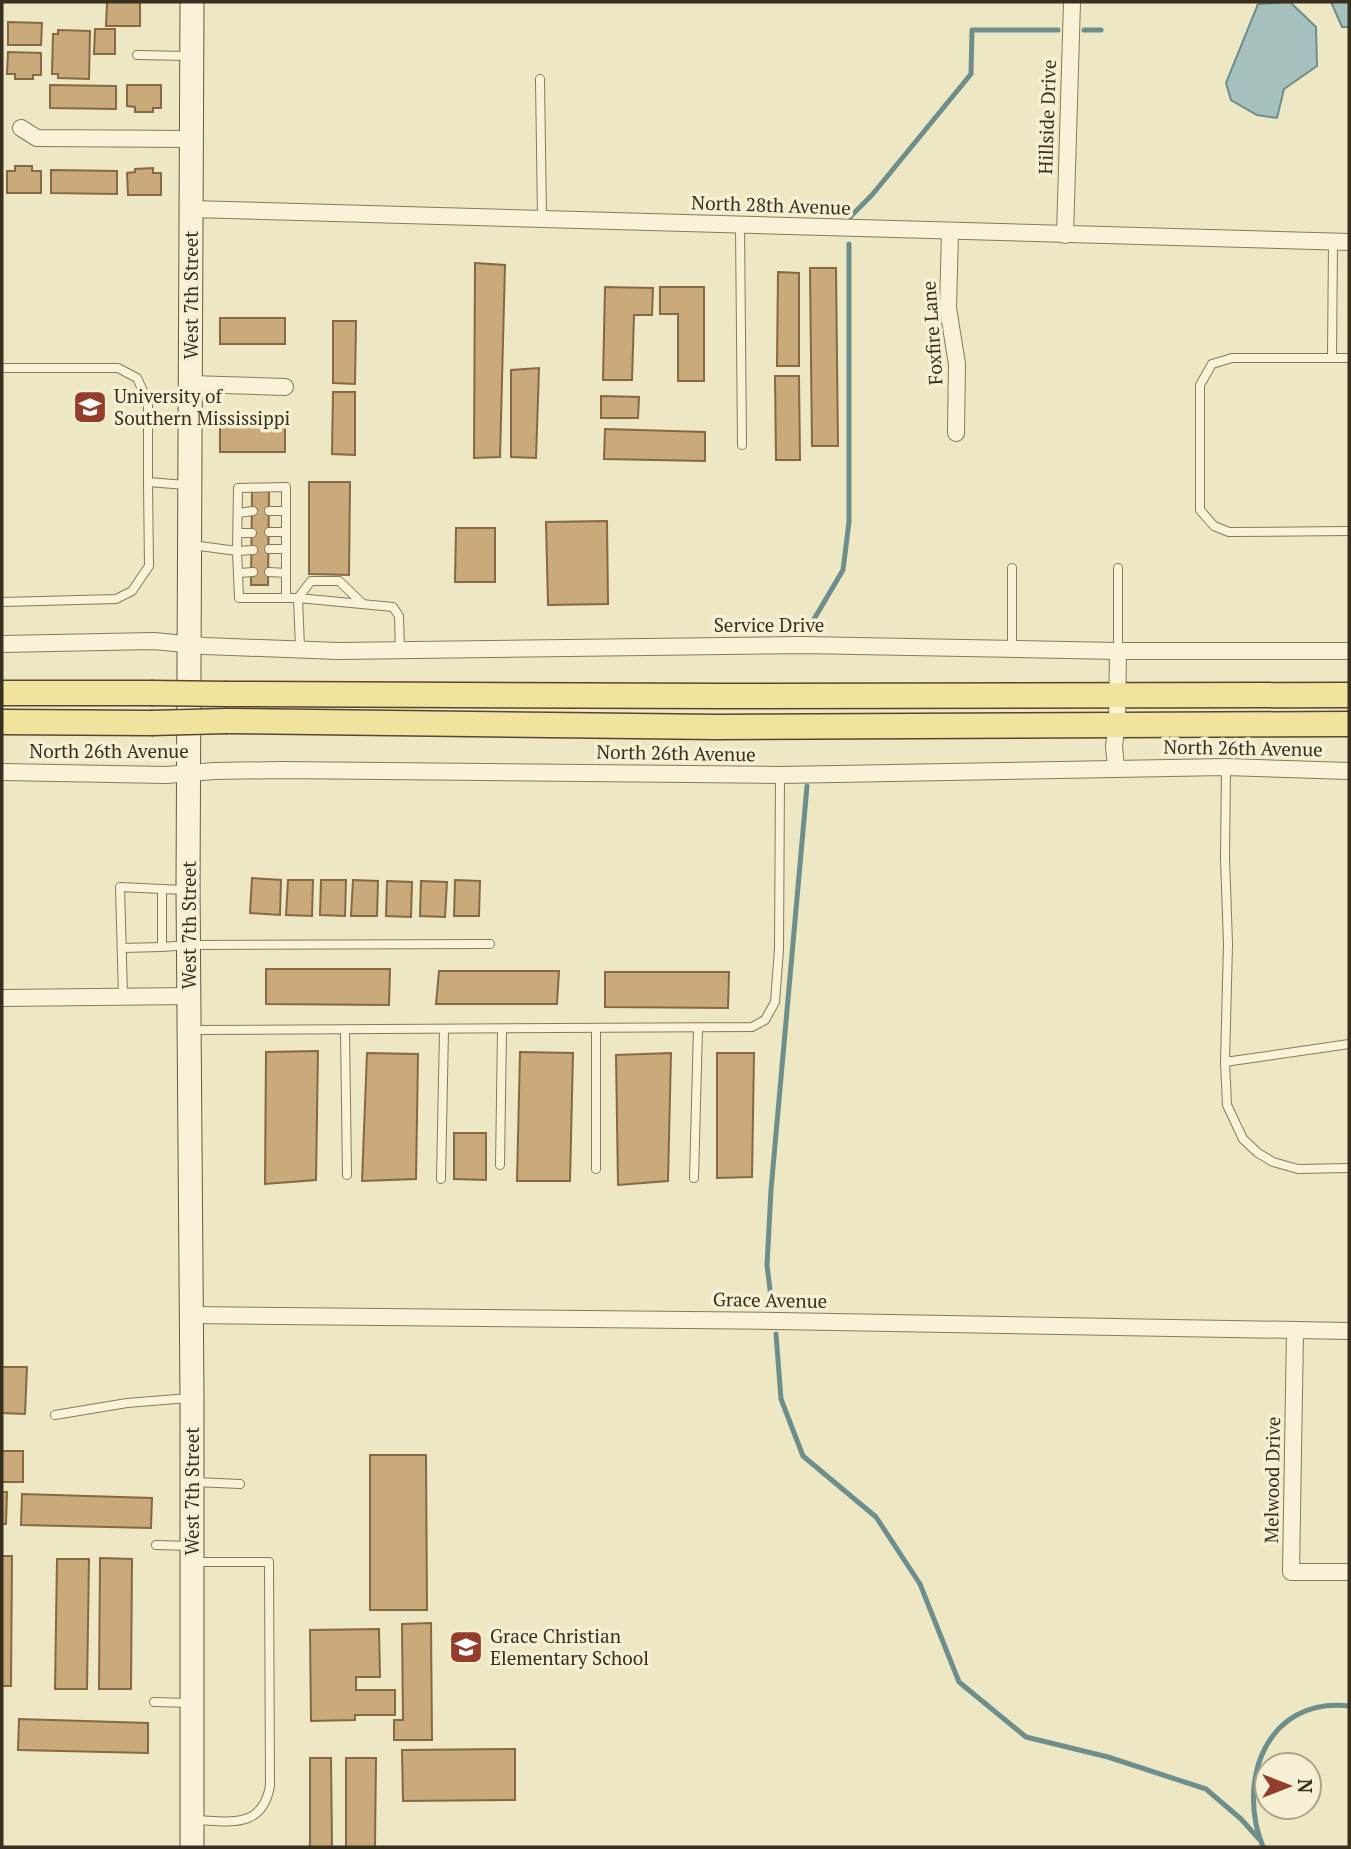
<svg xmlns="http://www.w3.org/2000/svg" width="1351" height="1849" font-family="'PT Serif',serif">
	<rect width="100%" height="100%" fill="#ede7c4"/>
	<!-- water -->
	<g fill="#a6c0bd" stroke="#6d8e8b" stroke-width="2">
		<path d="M1290,2L1316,27L1317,66L1284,89L1277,118L1257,115L1231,100L1226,83L1258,4Z"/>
		<path d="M1331,2H1349V27H1342Z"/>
	</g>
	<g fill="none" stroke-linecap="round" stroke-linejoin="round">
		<!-- stream -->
		<g stroke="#6d8e8b" stroke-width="5">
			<path d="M1084,30H1101"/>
			<path d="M850,217L872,195L971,74L972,30H1058"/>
			<path d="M807,631L843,570L849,522V244"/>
			<path d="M772,1306L767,1265L771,1190L807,786"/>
			<path d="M776,1334L781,1399L803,1456L876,1517L920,1584L959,1682L1026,1737L1108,1757L1206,1789L1241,1819L1259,1839"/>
			<path d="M1263,1847C1236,1780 1267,1697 1349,1706"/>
		</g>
	</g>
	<!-- building -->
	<g fill="#caa97b" stroke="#866842" stroke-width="2">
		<path d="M107,2H140V26H106Z"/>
		<path d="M8,22L42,23L41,45H8Z"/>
		<path d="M95,29H115V54H94Z"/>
		<path d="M58,30L90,31L89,79L58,78V74H52L53,34H58Z"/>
		<path d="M8,52L41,53V75H33V79H15V74H7Z"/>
		<path d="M50,85L116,86V109L50,108Z"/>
		<path d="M127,85H161V108H153V112H135V107L127,106Z"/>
		<path d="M15,166H32V171H41V193H7V171H15Z"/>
		<path d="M153,168V173H161V195H128L127,173L135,172V169Z"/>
		<path d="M51,170L117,171V194L51,193Z"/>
		<path d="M475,263L505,265L500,457L474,458Z"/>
		<path d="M810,268H836L838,446H812Z"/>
		<path d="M778,272L799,273V366H777Z"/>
		<path d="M605,287L653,288L652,315H634L632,380H603Z"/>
		<path d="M660,287H704V381H678V314H660Z"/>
		<rect x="220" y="318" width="65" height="26"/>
		<path d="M333,321H356L355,384L333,383Z"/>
		<path d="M539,368L536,458L511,457V370Z"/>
		<path d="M775,376H799L800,460H776Z"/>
		<path d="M333,392H355V455L332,454Z"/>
		<path d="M601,396L639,397L638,418H601Z"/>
		<rect x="220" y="426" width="65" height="26"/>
		<path d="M605,429L705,432V461L604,459Z"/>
		<path d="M309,482H350L349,575L309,574Z"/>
		<path d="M252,491H269L268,585H251Z"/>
		<path d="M607,521L608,604L548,605L546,522Z"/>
		<path d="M456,528H495V582H455Z"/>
		<path d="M252,878L281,880L280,915L250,913Z"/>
		<path d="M288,880H313L312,916L286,915Z"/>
		<path d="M321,880H346L345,916L320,915Z"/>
		<path d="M353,880L378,881L377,916H351Z"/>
		<path d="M455,880L480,881L479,916H454Z"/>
		<path d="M387,881L412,882L411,917L386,916Z"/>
		<path d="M421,881L447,882L445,917L420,916Z"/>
		<path d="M266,969H390L389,1005L266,1004Z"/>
		<path d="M439,971H559L557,1004H436Z"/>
		<path d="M605,972H729L728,1008L605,1007Z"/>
		<path d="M318,1051L316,1180L265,1184L266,1052Z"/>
		<path d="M520,1052L573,1053L570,1181H517Z"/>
		<path d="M367,1053L418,1054L416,1179L362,1181Z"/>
		<path d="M671,1053L668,1181L618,1185L616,1055Z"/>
		<path d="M717,1053H754L752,1177L717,1178Z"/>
		<path d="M454,1133H486V1180L454,1179Z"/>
		<path d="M2,1367H27L25,1414L2,1413Z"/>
		<rect x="2" y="1451" width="21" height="31"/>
		<path d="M370,1455H426L427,1610H370Z"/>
		<path d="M2,1492H7L6,1524H2Z"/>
		<path d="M22,1494L152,1498L151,1528L21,1525Z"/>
		<path d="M2,1556H12L11,1686H2Z"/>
		<path d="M100,1558L132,1559L131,1689H99Z"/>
		<path d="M57,1559H89L87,1689H55Z"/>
		<path d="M431,1623L432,1740H394V1720H403L402,1624Z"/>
		<path d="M379,1629L380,1677H356V1690H395V1715H355V1720L311,1721L310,1630Z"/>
		<path d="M19,1719L148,1723V1753L18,1750Z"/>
		<path d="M515,1749V1800L403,1801L402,1750Z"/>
		<path d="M310,1758H331L332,1847H310Z"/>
		<path d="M346,1758H376L375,1847H346Z"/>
	</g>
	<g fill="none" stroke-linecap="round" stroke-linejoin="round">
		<!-- lane casing -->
		<g stroke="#877a5b" stroke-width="10">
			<g id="lane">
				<path d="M137,55L189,56"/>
				<path d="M540,79L542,218"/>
				<path d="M740,225L742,445"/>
				<path d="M1332,358L1333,242"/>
				<path d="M1349,358H1232L1212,364L1200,385V510L1214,526L1229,532L1349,531"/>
				<path d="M2,368H118L137,378L148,402V482L186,485"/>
				<path d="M269,511H285"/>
				<path d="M238,513L253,511"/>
				<path d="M269,532H286"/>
				<path d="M238,533H252"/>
				<path d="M192,545L237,551L239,598H298L311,581H339L363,604"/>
				<path d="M269,549H286"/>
				<path d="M253,550L237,551L238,488L286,487V597"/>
				<path d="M1012,568V649"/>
				<path d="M269,572L286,573"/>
				<path d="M239,573L253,572"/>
				<path d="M2,602L116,599L132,591L149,566L148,482"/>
				<path d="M300,648L298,598L393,607L399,616L400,651"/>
				<path d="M1118,651V568"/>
				<path d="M1226,767L1225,858L1228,944L1225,1062L1227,1105L1243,1139L1258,1153L1273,1162L1298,1169L1349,1168"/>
				<path d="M185,890L162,889V947L188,945L490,944"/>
				<path d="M122,948L162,947"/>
				<path d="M123,996L120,887L162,889"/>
				<path d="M596,1029V1169"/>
				<path d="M192,1030L752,1027L765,1020L775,1002L779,949L780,775"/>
				<path d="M345,1031L347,1175"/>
				<path d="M1225,1062L1349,1044"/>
				<path d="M500,1165L502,1030"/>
				<path d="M694,1178L698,1028"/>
				<path d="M441,1179L444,1030"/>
				<path d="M55,1415L127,1403L189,1398"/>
				<path d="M195,1482L240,1484"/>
				<path d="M156,1545L189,1546"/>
				<path d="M154,1702L190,1703"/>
				<path d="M195,1820C229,1821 262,1830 270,1786L269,1562H195"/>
			</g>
		</g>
		<!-- street casing -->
		<g stroke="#877a5b" stroke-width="18">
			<g id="street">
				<path d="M21,128L37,138L191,139"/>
				<path d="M191,209L1349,242"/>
				<path d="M950,232L948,308L957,364L956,433"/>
				<path d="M1065,235L1072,2"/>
				<path d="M190,384L285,387"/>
				<path d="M2,644L154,641L205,646L338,651L802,645L1118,651H1349"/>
				<path d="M1116,768L1114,746L1117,724L1118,651"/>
				<path d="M2,772L166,775L214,771L281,770L780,775L1226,767L1349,771"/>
				<path d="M2,998L189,996"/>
				<path d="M191,1315L777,1321L1349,1331"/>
				<path d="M1295,1332L1291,1572H1349"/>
			</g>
		</g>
		<!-- secondary casing -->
		<g stroke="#695b3e" stroke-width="25">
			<path id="secondary" d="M192,1847V1398L188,890L192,2"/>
		</g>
		<!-- primary casing -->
		<g stroke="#55472f" stroke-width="27">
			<g id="primary">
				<path d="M2,693H151"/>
				<path d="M227,694L722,696L1349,695"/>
				<path d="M227,721L717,727L1349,724"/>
				<path d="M2,722L151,723"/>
			</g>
		</g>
		<!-- lane -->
		<use href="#lane" stroke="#f8f3d8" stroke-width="8"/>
		<!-- street -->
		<use href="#street" stroke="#f8f3d8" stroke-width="16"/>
		<!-- secondary -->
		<use href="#secondary" stroke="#f8f3d8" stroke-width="23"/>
		<!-- primary -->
		<use href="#primary" stroke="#efe39d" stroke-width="24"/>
		<!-- primary-bridge casing -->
		<g stroke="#55472f" stroke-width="27" stroke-linecap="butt">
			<g id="primary-bridge">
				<path d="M151,693L227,694"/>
				<path d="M151,723L227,721"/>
			</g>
		</g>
		<!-- primary-bridge -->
		<use href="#primary-bridge" stroke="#efe39d" stroke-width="24"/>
	</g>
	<!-- icons -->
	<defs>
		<g id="university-square" transform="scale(1.75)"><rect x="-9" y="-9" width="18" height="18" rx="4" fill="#943d2d" stroke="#f5f0d4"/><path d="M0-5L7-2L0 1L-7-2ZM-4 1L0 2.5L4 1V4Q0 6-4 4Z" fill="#fff"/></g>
		<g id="school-square" transform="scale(1.75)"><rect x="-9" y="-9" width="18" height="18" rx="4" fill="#943d2d" stroke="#f5f0d4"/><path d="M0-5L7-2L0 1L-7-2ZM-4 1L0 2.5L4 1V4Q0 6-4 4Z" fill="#fff"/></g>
	</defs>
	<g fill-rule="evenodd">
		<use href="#university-square" x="90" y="407"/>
		<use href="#school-square" x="466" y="1647"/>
	</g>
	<g text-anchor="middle" stroke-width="7" stroke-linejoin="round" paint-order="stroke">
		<!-- street labels -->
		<g font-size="19" fill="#382f1f" stroke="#f5f0d4">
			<text transform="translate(1047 117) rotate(-88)" y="7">Hillside Drive</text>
			<text transform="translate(771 205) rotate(2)" y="7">North 28th Avenue</text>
			<text transform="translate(191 295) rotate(-90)" y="7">West 7th Street</text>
			<text transform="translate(932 333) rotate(-94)" y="7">Foxfire Lane</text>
			<text x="769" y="632">Service Drive</text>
			<text transform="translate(1243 748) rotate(1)" y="7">North 26th Avenue</text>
			<text x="109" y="758">North 26th Avenue</text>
			<text transform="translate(676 753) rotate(1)" y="7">North 26th Avenue</text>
			<text transform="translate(189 925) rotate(-90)" y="7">West 7th Street</text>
			<text transform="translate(770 1300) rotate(1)" y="7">Grace Avenue</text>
			<text transform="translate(1272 1480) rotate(-89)" y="7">Melwood Drive</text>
			<text transform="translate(192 1491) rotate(-90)" y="7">West 7th Street</text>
		</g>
		<!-- poi labels -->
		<g font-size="19" fill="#382f1f" stroke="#f5f0d4" text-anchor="start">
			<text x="114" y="403">University of<tspan x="114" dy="22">Southern Mississippi</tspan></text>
			<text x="490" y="1643">Grace Christian<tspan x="490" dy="22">Elementary School</tspan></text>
		</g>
	</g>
	<!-- border -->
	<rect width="1351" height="1849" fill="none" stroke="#382f1f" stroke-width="7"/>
	<!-- north arrow -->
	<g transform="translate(1288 1786) rotate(90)"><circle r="33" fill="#f5f0d4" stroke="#a9a38c" stroke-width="2"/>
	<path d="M0-5L12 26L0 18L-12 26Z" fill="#943d2d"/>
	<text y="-10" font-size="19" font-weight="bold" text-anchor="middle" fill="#382f1f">N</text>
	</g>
</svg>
